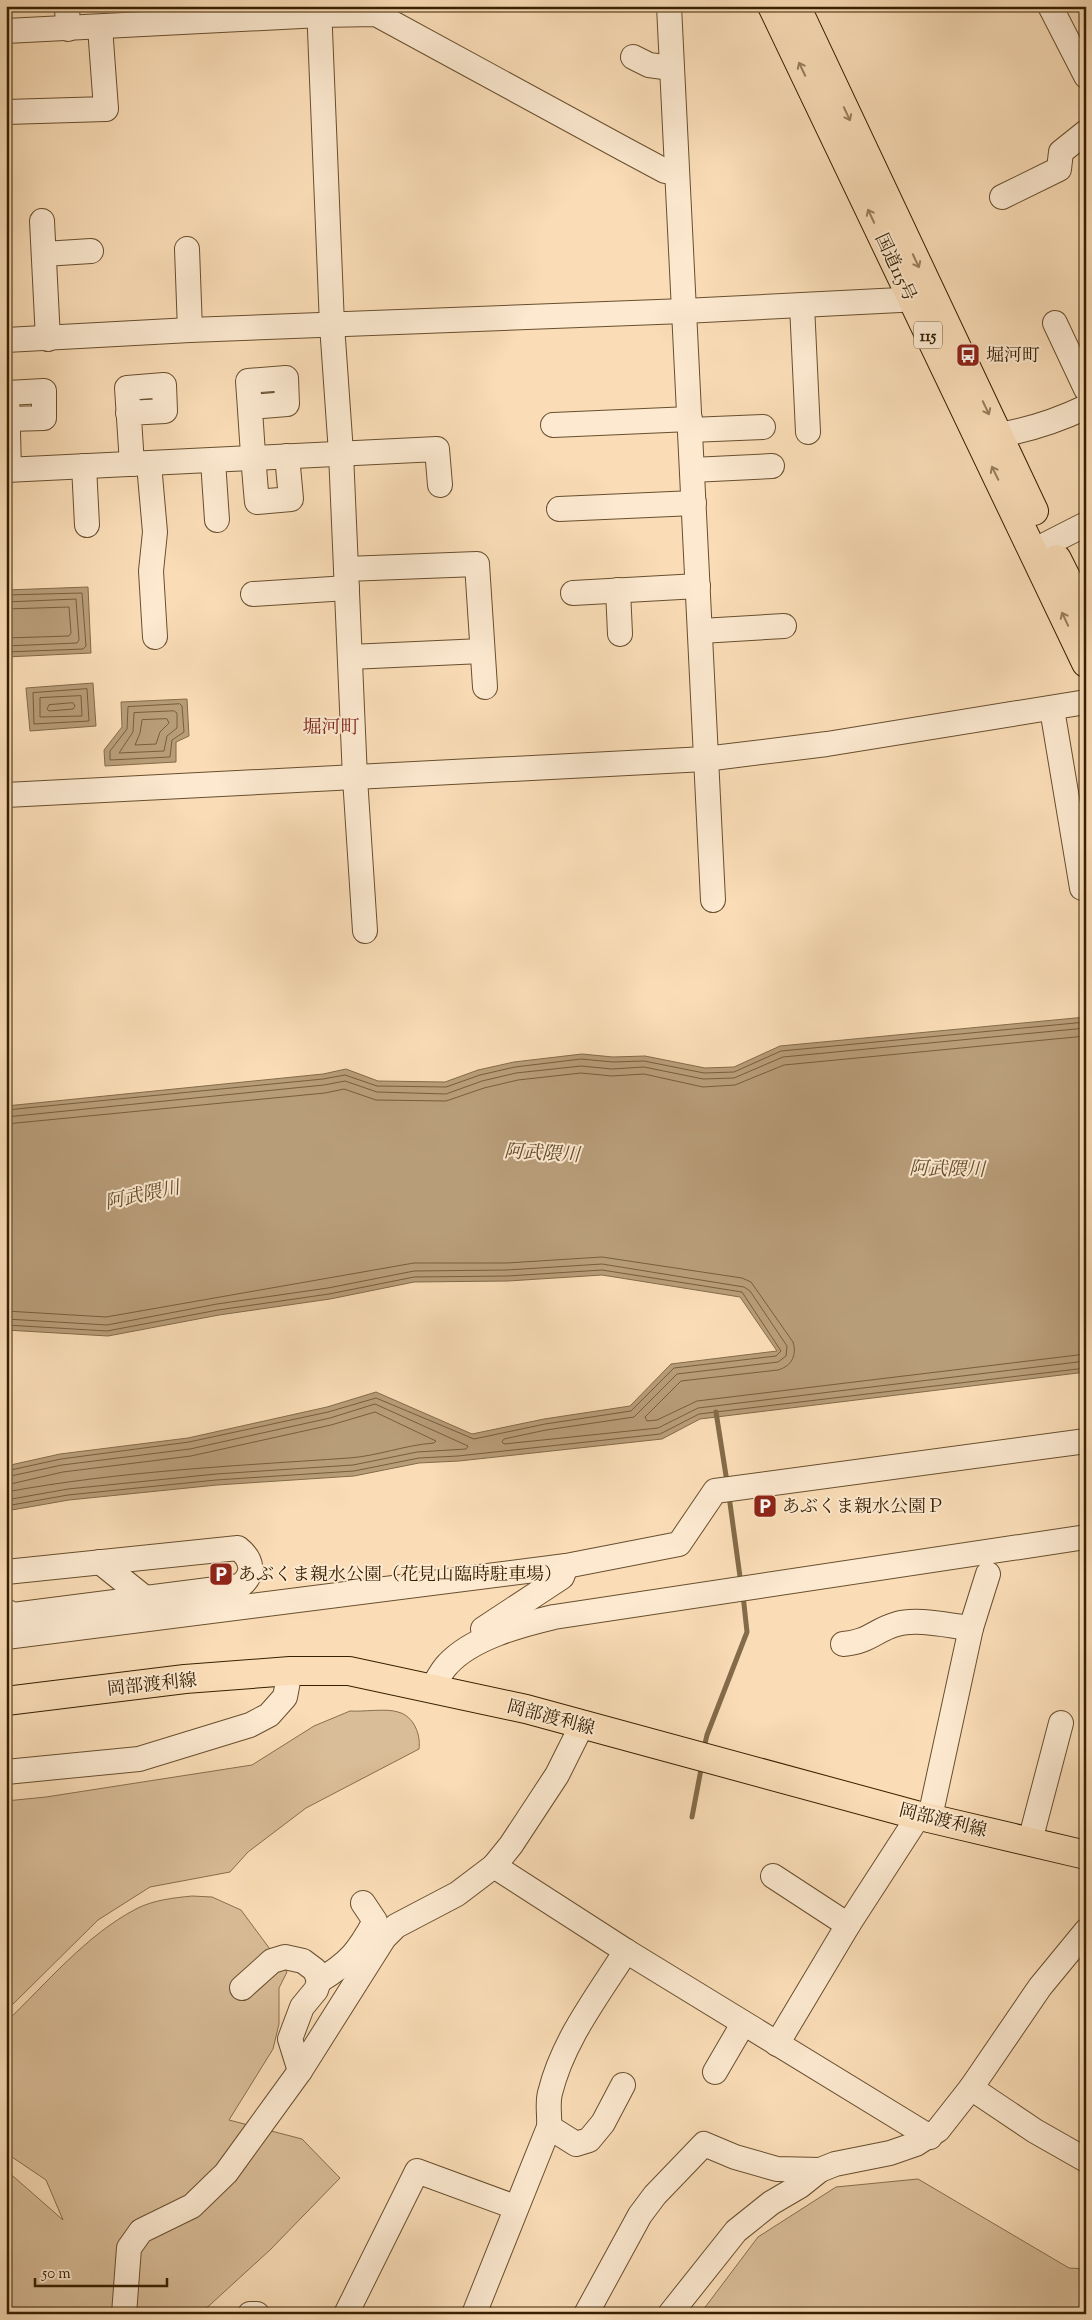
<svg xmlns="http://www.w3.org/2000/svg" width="1092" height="2320" font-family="'Sorts Mill Goudy','Noto Serif JP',serif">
	<rect width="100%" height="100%" fill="#faddb7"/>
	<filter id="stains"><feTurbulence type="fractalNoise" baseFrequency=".004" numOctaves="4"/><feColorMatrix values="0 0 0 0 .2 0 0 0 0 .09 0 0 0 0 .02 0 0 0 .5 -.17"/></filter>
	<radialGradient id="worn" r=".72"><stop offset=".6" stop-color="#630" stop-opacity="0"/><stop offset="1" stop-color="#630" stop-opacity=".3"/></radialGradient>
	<!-- green -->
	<g fill="#d9bd98" stroke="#886e4c">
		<path d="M350,1711C363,1712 386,1708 398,1712C414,1716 421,1735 419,1749L306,1808L248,1852L230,1872L150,1887L98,1920L6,2011V1801L46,1797L252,1765L314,1726Z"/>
		<path d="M192,1896L212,1897L241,1910L287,1972L279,1988V2024L273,2049L229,2120L302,2139L340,2178L270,2250L200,2314H6V2170L63,2220L46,2180L6,2153V2022C47,1983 86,1935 136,1909C153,1900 173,1898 192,1896Z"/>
		<path d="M918,2179L1069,2268L1086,2269V2314H700L758,2237L836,2187Z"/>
	</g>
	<!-- water -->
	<g fill="#b89d79" stroke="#846b49">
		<path d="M88,587L91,653L6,657V590Z"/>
		<path d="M93,683L96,726L30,731L26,688Z"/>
		<path d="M187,699L189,736L176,742V762L105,766L104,750L122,727L121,702Z"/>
		<path d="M1086,1017V1372L700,1419L662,1439L459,1461L419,1463L354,1476L217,1485L69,1500L6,1511V1466L60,1454L188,1438L327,1407L376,1392L472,1434L544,1419L630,1406L671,1364L777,1351L740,1297L602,1275L508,1281L414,1282L330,1299L219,1315L108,1336L6,1330V1106L323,1074L346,1069L378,1081L445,1082L478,1070L514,1062L582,1054L613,1057L645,1056L705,1068L734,1067L780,1046Z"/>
	</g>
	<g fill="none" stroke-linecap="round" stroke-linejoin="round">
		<!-- shore -->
		<g stroke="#785e3c" stroke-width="1">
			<path d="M6,595L82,593L86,646L83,649L6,652"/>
			<path d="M6,602L76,599L79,640L77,643L6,646"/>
			<path d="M6,609L69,607L71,633L69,636L6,638"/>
			<path d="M87,689L89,721L34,724L33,693Z"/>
			<path d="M81,696L82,716L40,717V698Z"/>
			<path d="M73,703L75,706L73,709L49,711L47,709L49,705Z"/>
			<path d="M180,704L182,706L184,732L172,740L170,757L110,760V751L127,729L128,707Z"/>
			<path d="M174,711L177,713V728L167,736L164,751L119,753L133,732L134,713Z"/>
			<path d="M167,719L169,723L160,732L156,744L135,745L140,733L142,720Z"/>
			<path d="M6,1110L323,1079L345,1075L377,1086L446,1087L480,1075L515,1067L581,1059L613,1062L644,1061L704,1073L734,1072L781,1051L1086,1022"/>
			<path d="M6,1117L324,1085L345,1081L377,1092L446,1094L482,1081L516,1073L581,1066L612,1069L644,1067L703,1079L734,1078L783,1057L1086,1028"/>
			<path d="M6,1124L325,1093L344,1089L376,1100L446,1101L484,1088L518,1080L581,1073L612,1076L644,1074L703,1087L735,1085L784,1065L1086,1036"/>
			<path d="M6,1311L106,1317L414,1263H507L602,1257L742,1278L751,1282L793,1342C797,1355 792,1366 778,1370L681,1381L645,1417L647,1421L657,1420L697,1401L1086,1354"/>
			<path d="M6,1319L107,1325L217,1304L328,1288L414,1271L507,1270L602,1264L744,1287L750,1291L787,1346L786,1356L778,1362L677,1374L634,1417L546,1430L504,1439L502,1442L504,1444L658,1428L698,1408L1086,1361"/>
			<path d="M6,1325L107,1331L218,1310L329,1294L414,1277L508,1276L602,1270L742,1292L781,1351L776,1356L674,1368L631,1411L545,1424L474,1439L376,1398L328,1412L189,1442L61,1459L6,1471"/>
			<path d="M6,1477L62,1465L190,1449L330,1418L375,1404L468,1446L466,1449L417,1452L353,1465L216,1474L68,1489L6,1500"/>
			<path d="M6,1485L63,1472L191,1456L331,1425L375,1412L436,1441L434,1443C405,1445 378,1456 349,1458C234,1466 120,1471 6,1492"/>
			<path d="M6,1506L68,1495L216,1480L354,1471L419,1458L458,1456L660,1434L699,1414L1086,1368"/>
		</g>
		<!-- stream -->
		<g stroke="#846b49" stroke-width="5">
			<path d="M716,1412L727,1482"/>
			<path d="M729,1496L741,1584"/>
			<path d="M704,1748L707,1735L747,1632L743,1595"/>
			<path d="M692,1817L702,1764"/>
		</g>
		<!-- minor casing -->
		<g stroke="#684f2e" stroke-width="26">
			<g id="minor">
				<path d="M67,6L68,29"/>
				<path d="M319,6L332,325L341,453L355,778L365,931"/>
				<path d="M669,6L713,900"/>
				<path d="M1050,6L1086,76"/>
				<path d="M6,31L320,15L376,14L624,149L665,171L677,173"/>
				<path d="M633,57L649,65L671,68"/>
				<path d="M6,112L106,109L100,27"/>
				<path d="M1002,197L1059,169L1061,152L1086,132"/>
				<path d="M42,221L48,339"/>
				<path d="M187,249L190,330"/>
				<path d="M44,254L91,251"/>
				<path d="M802,305L808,432"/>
				<path d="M1055,323L1086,389"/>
				<path d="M6,340L190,330L684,311L900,300L910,298L928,290"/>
				<path d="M250,407L287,404L286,378L248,381C251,421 253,462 257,502L291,499L287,456"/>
				<path d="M128,413L165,411L164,385L127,388L132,464"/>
				<path d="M9,419L44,418V391L7,393L9,470"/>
				<path d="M553,425L690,419"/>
				<path d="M690,430L763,427"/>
				<path d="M999,435C1028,430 1059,420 1086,407"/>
				<path d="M213,461L217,520"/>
				<path d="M149,464L155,532L151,571L155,637"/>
				<path d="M84,466L87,525"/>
				<path d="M6,470L437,449L440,485"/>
				<path d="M692,470L772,466"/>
				<path d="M559,509L694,503"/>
				<path d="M1033,551L1086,524"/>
				<path d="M346,569L477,564L485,687"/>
				<path d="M618,590L620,634"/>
				<path d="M573,593L698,586"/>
				<path d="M253,594L347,588"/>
				<path d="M701,631L784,626"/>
				<path d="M350,657L482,651"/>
				<path d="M1052,709L1082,888"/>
				<path d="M6,795L705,759L827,744L1086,702"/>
				<path d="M100,1562L145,1598"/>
				<path d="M6,1572L238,1548C253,1560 255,1574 240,1586L13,1615L6,1611"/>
				<path d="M483,1629L562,1577L566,1566"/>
				<path d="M6,1637L566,1566L679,1544L715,1491L1086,1441"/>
				<path d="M843,1644C869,1642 875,1630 897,1624C917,1618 950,1626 971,1628"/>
				<path d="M431,1690C436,1682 441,1671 448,1664C472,1638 520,1625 554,1617L1086,1537"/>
				<path d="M6,1772L139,1759L250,1725L269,1715L285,1697L290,1671"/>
				<path d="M930,1817L971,1628L988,1574"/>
				<path d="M1030,1841L1061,1723"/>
				<path d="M494,1866L626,1951L930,2137"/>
				<path d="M773,1876L848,1925"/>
				<path d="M319,1981C350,1962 358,1952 375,1921L363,1903"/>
				<path d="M242,1988L272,1961L285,1957L303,1961L315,1970L319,1981L316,1990L302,2007L290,2039L300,2071"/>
				<path d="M777,2044L848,1925L914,1823L916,1815"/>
				<path d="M715,2072L743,2024"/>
				<path d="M971,2088L1035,2131L1086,2160"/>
				<path d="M549,2127L576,2144L589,2140L603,2123L623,2085"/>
				<path d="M124,2314L129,2248L141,2231L192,2206L226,2173L300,2071L384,1938L396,1926L457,1894L494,1866L511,1845L557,1775L582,1725"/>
				<path d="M250,2314H257"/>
				<path d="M346,2314L417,2171L515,2207"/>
				<path d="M474,2314L549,2127C550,2116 547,2104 550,2093C563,2040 597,1997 626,1951"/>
				<path d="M586,2314L640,2215L655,2195L704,2144L735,2157L777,2169L820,2170"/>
				<path d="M670,2314L736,2231L771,2203L800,2186L820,2170L835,2164L890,2153L916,2144L938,2130L971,2088L1040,1987L1086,1931"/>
			</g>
		</g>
		<!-- major casing -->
		<g stroke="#372000" stroke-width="30">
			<path id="major" d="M6,1701L185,1679L290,1671H349L526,1709L916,1815L1086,1855"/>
		</g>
		<!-- highway casing -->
		<g stroke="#372000" stroke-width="30">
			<g id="highway">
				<path d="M772,6L1086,663"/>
				<path d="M796,6L1034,511"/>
				<path d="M1057,559L1086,617"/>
			</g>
		</g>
		<!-- minor -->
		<use href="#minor" stroke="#fce9d0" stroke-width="24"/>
		<!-- major -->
		<use href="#major" stroke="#faddb7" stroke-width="28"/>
		<!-- highway -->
		<use href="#highway" stroke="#faddb7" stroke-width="28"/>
	</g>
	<!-- one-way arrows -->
	<defs><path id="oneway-shaft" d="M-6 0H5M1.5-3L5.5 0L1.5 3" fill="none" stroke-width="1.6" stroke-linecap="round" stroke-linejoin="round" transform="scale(1.25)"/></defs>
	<g stroke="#987e5c">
		<use href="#oneway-shaft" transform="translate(802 69) rotate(-115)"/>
		<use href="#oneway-shaft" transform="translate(847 114) rotate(65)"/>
		<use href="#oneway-shaft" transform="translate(871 216) rotate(-115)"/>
		<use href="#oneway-shaft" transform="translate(916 261) rotate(65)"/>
		<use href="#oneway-shaft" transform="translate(986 408) rotate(65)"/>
		<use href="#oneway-shaft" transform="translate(995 473) rotate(-116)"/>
		<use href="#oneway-shaft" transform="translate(1065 619) rotate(-115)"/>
	</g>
	<!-- icons -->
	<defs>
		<g id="bus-square" transform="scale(1.25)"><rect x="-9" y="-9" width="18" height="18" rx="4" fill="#8f2418" stroke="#fce9d0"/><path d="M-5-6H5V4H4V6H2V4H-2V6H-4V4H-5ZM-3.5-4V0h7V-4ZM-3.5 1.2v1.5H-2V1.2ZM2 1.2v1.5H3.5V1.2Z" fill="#fff"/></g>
		<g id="parking-square" transform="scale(1.25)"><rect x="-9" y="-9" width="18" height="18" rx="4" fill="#8f2418" stroke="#fce9d0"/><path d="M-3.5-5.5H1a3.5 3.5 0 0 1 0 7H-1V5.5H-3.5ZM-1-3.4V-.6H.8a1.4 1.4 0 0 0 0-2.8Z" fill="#fff"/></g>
	</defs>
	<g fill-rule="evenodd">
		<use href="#bus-square" x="968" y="355"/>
		<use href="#parking-square" x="765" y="1506"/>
		<use href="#parking-square" x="221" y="1574"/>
	</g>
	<g text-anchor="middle" stroke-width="4" stroke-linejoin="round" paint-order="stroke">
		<!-- shield labels -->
		<rect fill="#fce9d0" stroke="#725c3e" stroke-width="1" x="914" y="321.5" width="28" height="27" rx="4"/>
		<g font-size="16" font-weight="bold" fill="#372000">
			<text x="928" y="341">115</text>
		</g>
		<!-- street labels -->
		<g font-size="18" fill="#372000" stroke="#fce9d0">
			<text transform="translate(896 267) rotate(65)" y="6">国道115号</text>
			<text transform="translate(152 1684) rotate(-6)" y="6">岡部渡利線</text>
			<text transform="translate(551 1717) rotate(15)" y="6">岡部渡利線</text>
			<text transform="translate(943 1820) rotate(14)" y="6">岡部渡利線</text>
		</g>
		<!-- poi labels -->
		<g font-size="18" fill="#372000" stroke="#fce9d0" text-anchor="start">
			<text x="986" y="361">堀河町</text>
			<text x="782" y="1512">あぶくま親水公園Ｐ</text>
			<text x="238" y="1580">あぶくま親水公園（花見山臨時駐車場）</text>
		</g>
		<!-- neighbourhood labels -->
		<g font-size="19" fill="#7a1f14" stroke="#fce9d0">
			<text x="331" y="733">堀河町</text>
		</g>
		<!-- water labels -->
		<g font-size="19" font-style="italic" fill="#644c2a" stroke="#fce9d0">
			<text transform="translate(542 1152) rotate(3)" y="7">阿武隈川</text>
			<text transform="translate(947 1168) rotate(1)" y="7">阿武隈川</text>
			<text transform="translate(142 1194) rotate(-12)" y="7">阿武隈川</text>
		</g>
	</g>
	<!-- margin -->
	<rect width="1092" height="2320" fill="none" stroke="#faddb7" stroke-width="25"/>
	<rect x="8" y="8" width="1077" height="2305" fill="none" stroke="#372000" stroke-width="2.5"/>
	<rect x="12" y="12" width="1067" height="2295" fill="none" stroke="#372000"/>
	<!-- scale -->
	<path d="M35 2278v8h132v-8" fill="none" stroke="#372000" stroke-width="2.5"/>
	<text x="42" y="2278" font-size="15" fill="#372000" stroke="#fce9d0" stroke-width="4" paint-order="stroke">50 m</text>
	<rect width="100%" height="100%" filter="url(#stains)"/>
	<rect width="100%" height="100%" fill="url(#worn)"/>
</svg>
